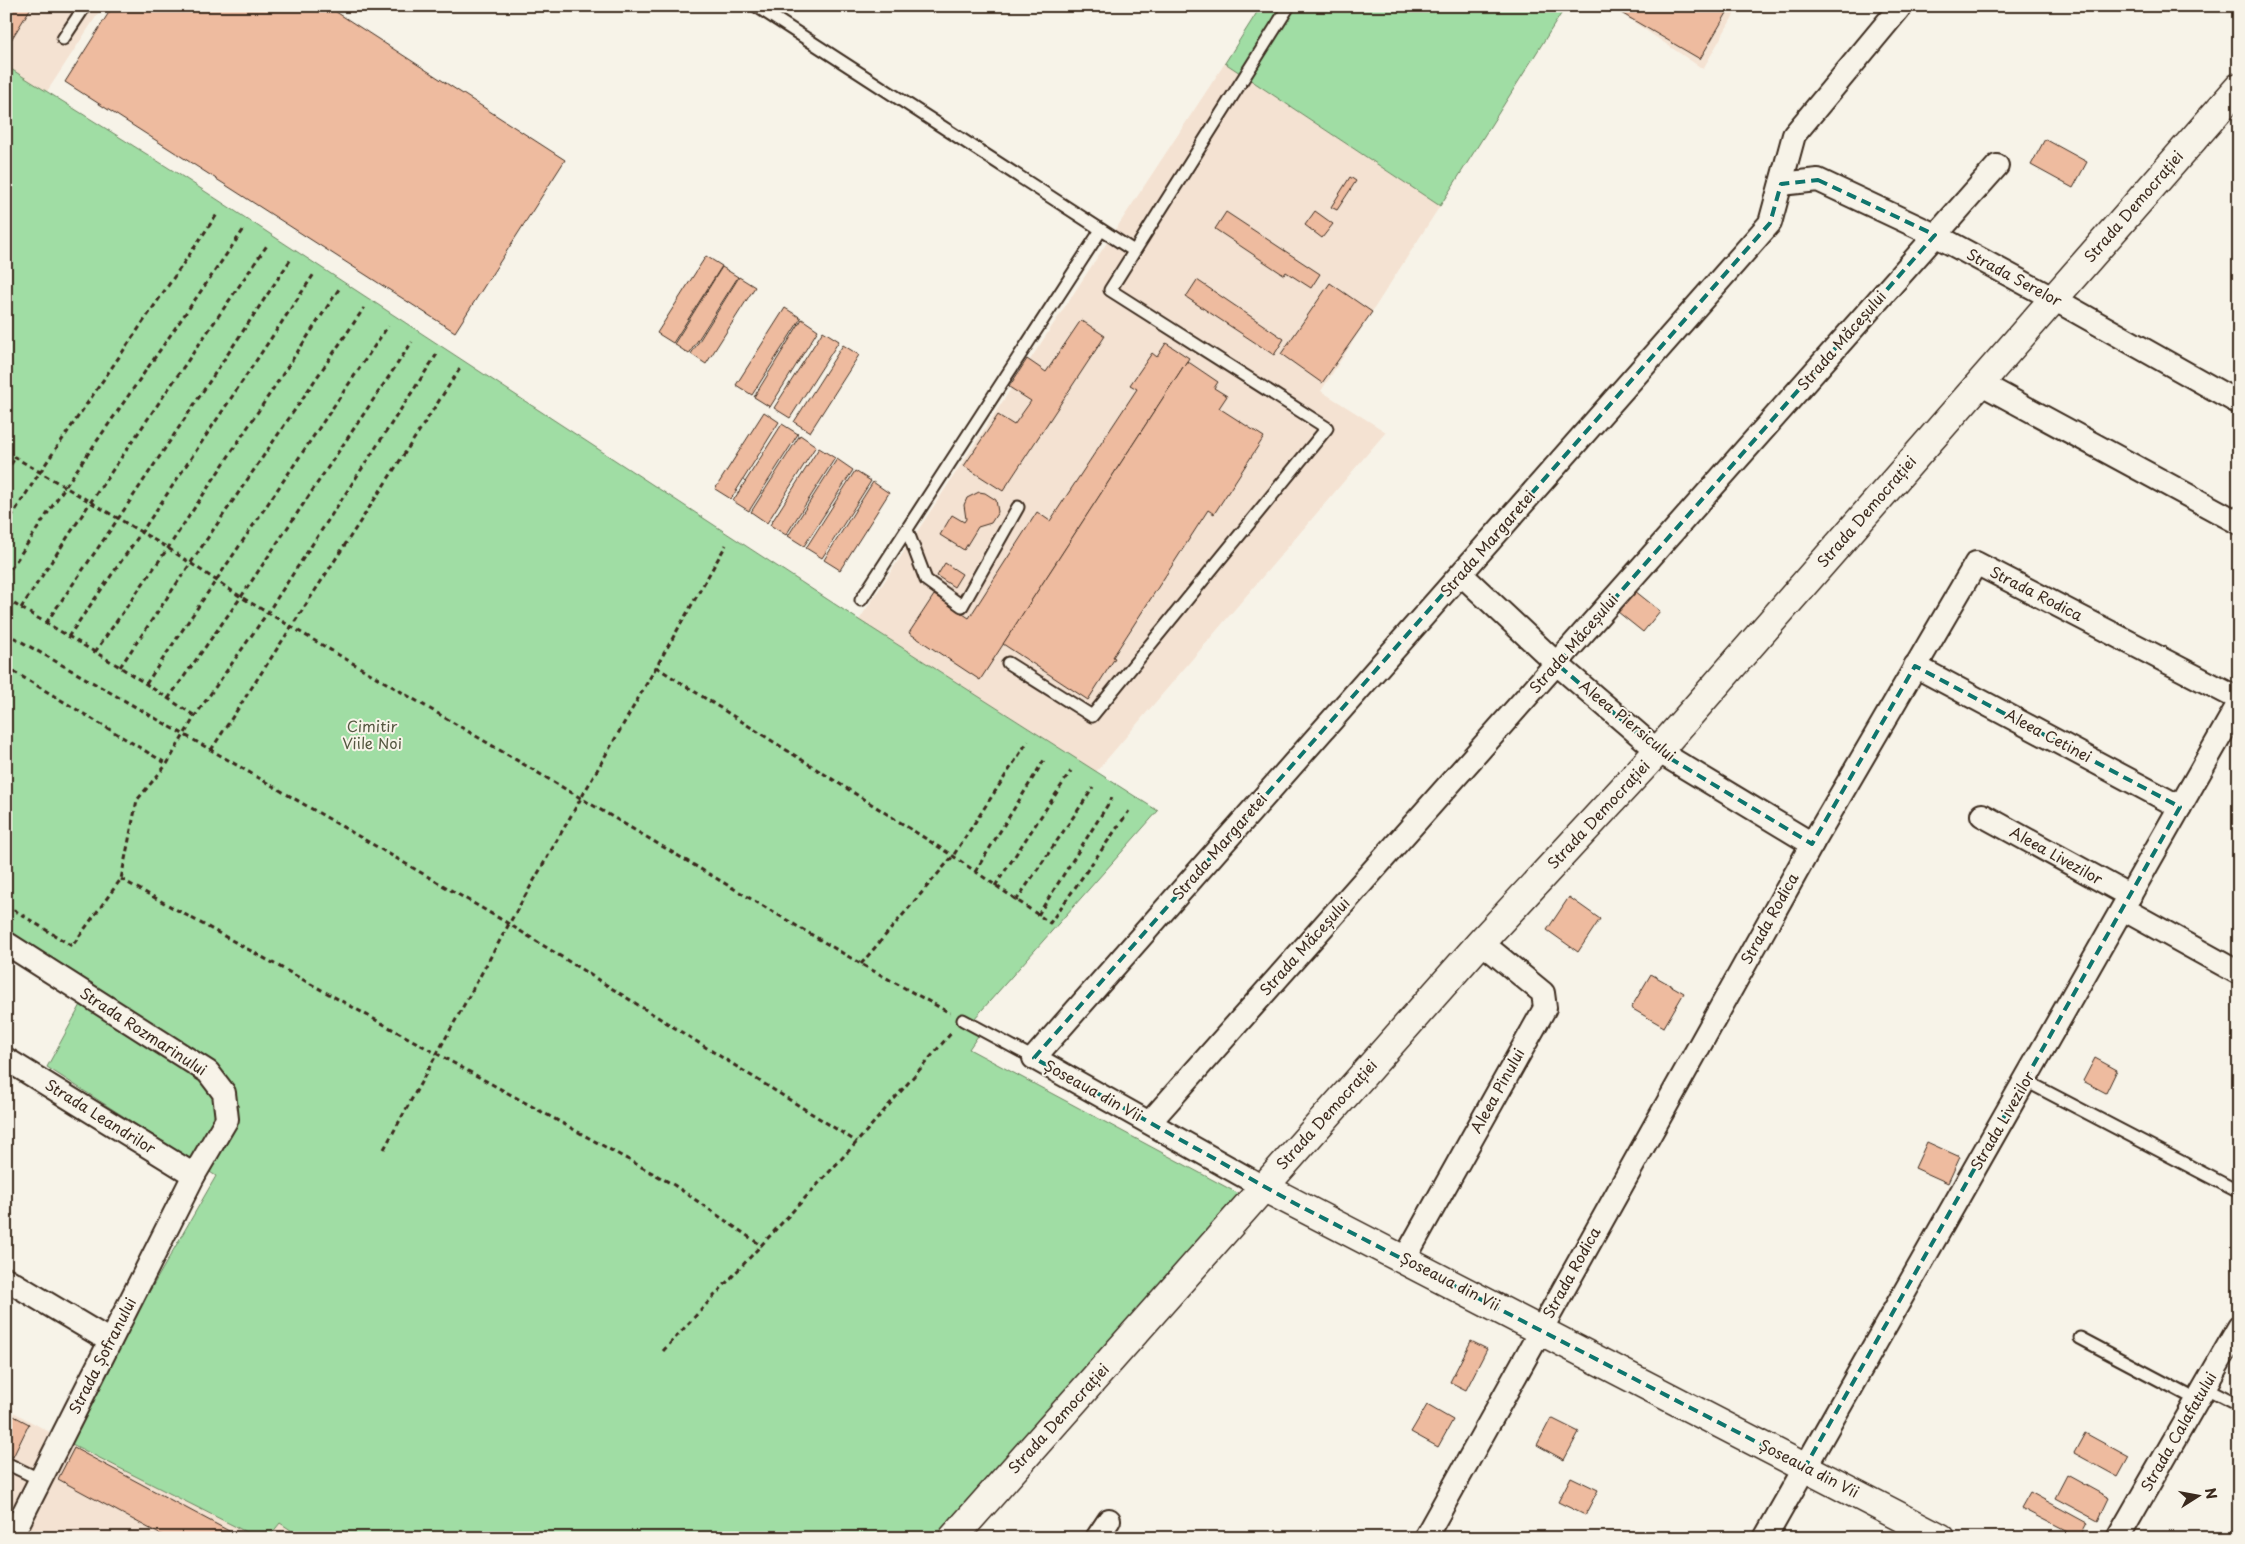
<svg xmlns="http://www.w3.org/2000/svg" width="2245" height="1544" font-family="'Playpen Sans',sans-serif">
	<rect width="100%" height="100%" fill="#f7f3e8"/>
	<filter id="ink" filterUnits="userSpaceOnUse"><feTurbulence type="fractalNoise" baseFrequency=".02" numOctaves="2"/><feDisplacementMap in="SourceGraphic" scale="10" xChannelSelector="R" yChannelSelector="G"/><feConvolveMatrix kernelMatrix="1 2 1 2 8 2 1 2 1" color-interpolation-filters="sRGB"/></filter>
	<g filter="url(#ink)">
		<!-- built -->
		<g fill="#f4e2d2">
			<path d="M6,6H103L46,93L6,66Z"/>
			<path d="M1610,6H1739L1703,69Z"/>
			<path d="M1225,63L1440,206L1321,391L1386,432L1096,772L859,620Z"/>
			<path d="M6,1408L64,1440L258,1538H6Z"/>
			<path d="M280,1523L303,1538H268Z"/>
		</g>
		<!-- green -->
		<g fill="#a0dda4" stroke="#6e8461">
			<path d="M1261,6H1566L1440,206L1225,63Z"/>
			<path d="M6,66L180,175L859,620L1158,811L974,1019L982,1030L969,1049L1241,1195L940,1538H303L280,1523L268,1538H258L64,1440L216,1176L47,1067L89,990L6,936Z"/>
		</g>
		<!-- building -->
		<g fill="#eebb9f" stroke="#3b2a1e">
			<path d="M6,6H32L11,40L6,37Z"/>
			<path d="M113,6H327L565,160L455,332L65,82Z"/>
			<path d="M1618,6H1731L1700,59L1616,10Z"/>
			<path d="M2045,139L2087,162L2073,188L2031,165Z"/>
			<path d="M1350,177L1356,181L1337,210L1331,207Z"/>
			<path d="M1315,211L1333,224L1322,238L1305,225Z"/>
			<path d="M1226,212L1320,274L1311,288L1286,272L1284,275L1215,229Z"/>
			<path d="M706,256L722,266L673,343L657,333Z"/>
			<path d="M722,267L738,277L689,354L674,344Z"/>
			<path d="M739,277L755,287L706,364L691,354Z"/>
			<path d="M1197,280L1284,339L1274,355L1186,297Z"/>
			<path d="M1330,283L1372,312L1322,383L1281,354Z"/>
			<path d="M785,308L801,318L752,395L736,385Z"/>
			<path d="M802,319L818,330L770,407L754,397Z"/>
			<path d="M1081,320L1105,336L1003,491L964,466L998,415L1014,425L1031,401L1009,387L1027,359L1046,372Z"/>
			<path d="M823,331L839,341L790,418L774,408Z"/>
			<path d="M1166,343L1189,358L980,680L909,633L934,595L969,618L1037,512L1050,521L1137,389L1130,385L1152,353L1157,357Z"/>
			<path d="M843,345L859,355L810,432L794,422Z"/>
			<path d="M1187,361L1218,382L1214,388L1227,396L1219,408L1264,437L1214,514L1208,510L1113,657L1115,658L1088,700L1003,644Z"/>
			<path d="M764,412L779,422L731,499L715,489Z"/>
			<path d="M782,424L798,434L749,511L733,501Z"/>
			<path d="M800,435L816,446L767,523L751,512Z"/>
			<path d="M819,448L835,458L786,535L770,525Z"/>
			<path d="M837,459L853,470L804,546L788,536Z"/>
			<path d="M855,471L871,481L822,558L806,548Z"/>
			<path d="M873,482L889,493L840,570L824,560Z"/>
			<path d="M979,492L985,493L996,500L998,512L991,523L978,527L964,550L940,535L952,515L964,522L966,519L964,505L967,498Z"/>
			<path d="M945,563L962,574L954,587L937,576Z"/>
			<path d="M1630,587L1660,611L1643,632L1613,608Z"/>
			<path d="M1569,897L1600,919L1578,952L1547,930Z"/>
			<path d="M1651,974L1684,993L1664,1027L1631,1008Z"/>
			<path d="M2095,1058L2117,1070L2106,1093L2083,1081Z"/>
			<path d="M1927,1142L1960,1157L1948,1183L1915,1168Z"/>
			<path d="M1471,1341L1487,1349L1466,1390L1450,1382Z"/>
			<path d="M1427,1405L1453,1420L1438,1447L1411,1432Z"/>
			<path d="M6,1412L29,1424L13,1457L6,1453Z"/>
			<path d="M1551,1418L1579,1432L1564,1460L1537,1445Z"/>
			<path d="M2085,1433L2129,1457L2118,1477L2074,1453Z"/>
			<path d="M74,1448L242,1538H167L58,1479Z"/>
			<path d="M2067,1475L2109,1498L2098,1521L2055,1498Z"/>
			<path d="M1571,1477L1598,1490L1585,1515L1558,1502Z"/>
			<path d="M2030,1492L2087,1523L2079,1538L2021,1508Z"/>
		</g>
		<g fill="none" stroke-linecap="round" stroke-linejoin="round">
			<!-- service casing -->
			<g stroke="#3b2a1e" stroke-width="15">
				<g id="service">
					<path d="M756,6L1134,251"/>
					<path d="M63,39L85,6"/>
					<path d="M907,530L926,580L962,606L1018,507"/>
					<path d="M861,600L1101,230"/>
					<path d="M1008,663L1092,716L1327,428L1110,290L1289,6"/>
					<path d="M963,1020L1034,1058"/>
					<path d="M2026,1081L2239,1192"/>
					<path d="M2080,1338L2197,1400"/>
					<path d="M2204,1387L2239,1405"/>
					<path d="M6,1463L41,1480"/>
				</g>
			</g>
			<!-- minor casing -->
			<g stroke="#3b2a1e" stroke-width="26">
				<g id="minor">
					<path d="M1781,184L1818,180L1935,235L2054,299L2239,403"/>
					<path d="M1980,383L2239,523"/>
					<path d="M1461,574L1557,664L1658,751L1812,844"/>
					<path d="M1915,666L2180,807"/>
					<path d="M1982,815L2130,896"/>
					<path d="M2123,909L2237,972"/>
					<path d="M6,943L208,1072L224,1093L227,1119L194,1175L11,1538"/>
					<path d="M6,1059L194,1175"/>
					<path d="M1150,1122L1997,166"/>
					<path d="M1263,1187L1034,1058L1770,223L1794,135L1901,6"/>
					<path d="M1405,1258L1545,1008L1543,993L1481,942"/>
					<path d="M6,1279L110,1341"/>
					<path d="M1097,1538L1109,1520"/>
					<path d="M1425,1538L1812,844L1976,563L2239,699"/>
					<path d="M1765,1538L2239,703"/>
					<path d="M2118,1538L2239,1327"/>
				</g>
			</g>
			<!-- tertiary casing -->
			<g stroke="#3b2a1e" stroke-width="31">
				<g id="tertiary">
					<path d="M1263,1187L1941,1538"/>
					<path d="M953,1538L1481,942L1658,751L2239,87"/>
				</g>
			</g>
			<!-- path -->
			<g stroke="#3b2a1e" stroke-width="3" stroke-dasharray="5 4" stroke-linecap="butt">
				<path d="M6,452L168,548L241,597L861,964L950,1013"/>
				<path d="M6,472L15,458"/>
				<path d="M6,525L40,472L218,213"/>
				<path d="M6,576L65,487L244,229"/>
				<path d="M6,599L120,667L195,716"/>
				<path d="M21,608L90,503L268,244"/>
				<path d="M46,623L118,519L291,259"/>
				<path d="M6,633L211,750L509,924L857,1142"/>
				<path d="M68,637L141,533L314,274"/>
				<path d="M95,652L168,548L339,289"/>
				<path d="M6,667L167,764"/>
				<path d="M120,667L364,308"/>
				<path d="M656,667L953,856L1050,923L1129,811"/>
				<path d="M146,684L388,326"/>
				<path d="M168,699L241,597L412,342"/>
				<path d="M211,750L461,367"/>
				<path d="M975,872L1044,760"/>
				<path d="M121,879L674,1185L762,1246"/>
				<path d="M995,886L1071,771"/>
				<path d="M1016,901L1093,788"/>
				<path d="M6,905L72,946L121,879L137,800L167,764L195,716L268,612L437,354"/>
				<path d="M1038,915L1112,798"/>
				<path d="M861,964L953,856L1028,741"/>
				<path d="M384,1149L509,924L726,545"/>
				<path d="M663,1351L857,1142L953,1031"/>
			</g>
			<!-- service -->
			<use href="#service" stroke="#f7f3e8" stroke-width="11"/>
			<!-- minor -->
			<use href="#minor" stroke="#f7f3e8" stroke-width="22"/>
			<!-- tertiary -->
			<use href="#tertiary" stroke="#f7f3e8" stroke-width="28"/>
		</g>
	</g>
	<!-- marked area -->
	<path fill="none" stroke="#0f766e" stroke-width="4" stroke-dasharray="10 6" stroke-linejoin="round" d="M1818,180L1935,235L1557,664L1658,751L1812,844L1915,666L2180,807L1805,1467L1294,1203L1034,1058L1770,223L1781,184Z"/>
	<g text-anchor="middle" stroke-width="4" stroke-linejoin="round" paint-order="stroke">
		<!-- street labels -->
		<g font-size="15" fill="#3b2a1e" stroke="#f7f3e8">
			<text transform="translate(2134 207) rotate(-49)" y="5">Strada Democrației</text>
			<text transform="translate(2014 278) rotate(28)" y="5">Strada Serelor</text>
			<text transform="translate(1842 341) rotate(-49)" y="5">Strada Măceșului</text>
			<text transform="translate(1867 512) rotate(-49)" y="5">Strada Democrației</text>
			<text transform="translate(1488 544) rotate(-49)" y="5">Strada Margaretei</text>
			<text transform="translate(2036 594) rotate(27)" y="5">Strada Rodica</text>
			<text transform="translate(1574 644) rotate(-49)" y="5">Strada Măceșului</text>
			<text transform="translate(1627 721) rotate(39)" y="5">Aleea Piersicului</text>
			<text transform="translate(2048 736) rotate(28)" y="5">Aleea Cetinei</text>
			<text transform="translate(1599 815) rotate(-47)" y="5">Strada Democrației</text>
			<text transform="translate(1220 847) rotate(-49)" y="5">Strada Margaretei</text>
			<text transform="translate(2056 856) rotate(29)" y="5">Aleea Livezilor</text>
			<text transform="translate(1770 919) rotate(-61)" y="5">Strada Rodica</text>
			<text transform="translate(1305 947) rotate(-48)" y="5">Strada Măceșului</text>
			<text transform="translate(143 1032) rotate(33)" y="5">Strada Rozmarinului</text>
			<text transform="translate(1093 1091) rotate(29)" y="5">Șoseaua din Vii</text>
			<text transform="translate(1498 1091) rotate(-61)" y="5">Aleea Pinului</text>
			<text transform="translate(1327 1115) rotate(-48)" y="5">Strada Democrației</text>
			<text transform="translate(100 1117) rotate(32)" y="5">Strada Leandrilor</text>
			<text transform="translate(2003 1121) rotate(-60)" y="5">Strada Livezilor</text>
			<text transform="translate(1572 1273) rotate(-61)" y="5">Strada Rodica</text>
			<text transform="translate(1450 1282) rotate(27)" y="5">Șoseaua din Vii</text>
			<text transform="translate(103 1356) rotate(-63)" y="5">Strada Șofranului</text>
			<text transform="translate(1059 1419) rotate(-48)" y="5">Strada Democrației</text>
			<text transform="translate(2179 1432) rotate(-60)" y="5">Strada Calafatului</text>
			<text transform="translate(1809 1469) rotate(27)" y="5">Șoseaua din Vii</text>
		</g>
		<!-- park labels -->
		<g font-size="15" fill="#545740" stroke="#f7f3e8">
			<text x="372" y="732">Cimitir<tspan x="372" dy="17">Viile Noi</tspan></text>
		</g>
	</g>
	<!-- margin -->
	<rect width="2245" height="1544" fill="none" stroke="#f7f3e8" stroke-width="25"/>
	<rect x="12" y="12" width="2220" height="1519" fill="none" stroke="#3b2a1e" stroke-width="2" filter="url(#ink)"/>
	<!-- north arrow -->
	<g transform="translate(2198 1496) rotate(79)" stroke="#f7f3e8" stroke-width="4" paint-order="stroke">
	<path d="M0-4L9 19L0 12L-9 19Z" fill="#3b2a1e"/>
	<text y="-8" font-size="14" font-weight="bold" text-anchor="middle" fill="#3b2a1e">N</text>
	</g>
</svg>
